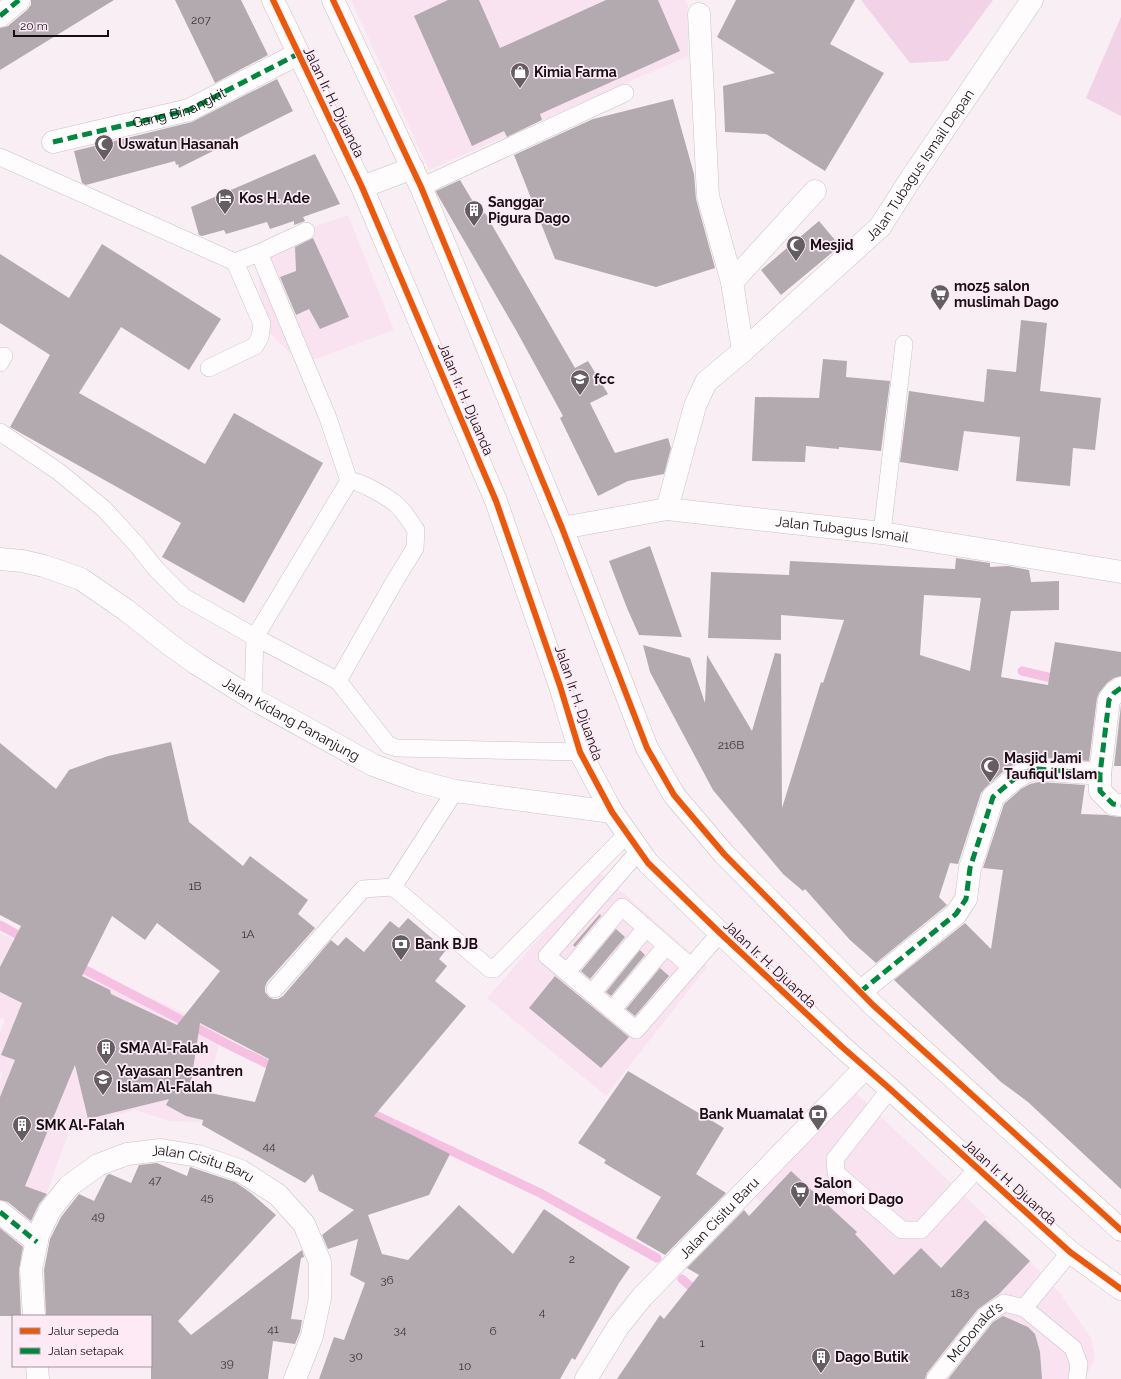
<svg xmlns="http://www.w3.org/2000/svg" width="1121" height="1379" font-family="Raleway,sans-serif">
	<rect width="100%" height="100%" fill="#f9eef4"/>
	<!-- built -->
	<g fill="#f9e3f0">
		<path d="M351,0H685L688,6V56L429,170Z"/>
		<path d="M348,215L394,330L302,364L265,329L258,272L274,241Z"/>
		<path d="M598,871L707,967L606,1096L487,998Z"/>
		<path d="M0,933L14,940L124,986L222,1030L201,1122L169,1121L135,1110L70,1129L26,1250L0,1229V1082L3,1073L0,1071V1033L5,1019L0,1018Z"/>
		<path d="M854,1091L987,1217L887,1326L754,1196Z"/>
		<path d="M993,1222L1060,1293L1091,1338L1095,1358L1085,1379H873L888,1332Z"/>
	</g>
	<!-- green -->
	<g fill="#f2d2e6">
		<path d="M861,0H993L948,61L910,63Z"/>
		<path d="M1121,17V116L1086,98Z"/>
	</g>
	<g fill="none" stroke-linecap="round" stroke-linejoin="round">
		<!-- stream -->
		<g stroke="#f6c0e2" stroke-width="9">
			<path d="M1022,671L1060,680"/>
			<path d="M0,925L27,940"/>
			<path d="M76,965L235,1048L278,1069"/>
			<path d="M365,1110L540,1193L657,1258"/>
			<path d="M682,1279L699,1294"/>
		</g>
	</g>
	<!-- building -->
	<g fill="#b3aaaf" fill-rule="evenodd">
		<path d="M31,0H114L0,70V28L8,26L27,10L31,5Z"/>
		<path d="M175,0H241L268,55L215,83Z"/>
		<path d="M448,0H479L500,48L606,0H658L680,51L540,114L542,120L507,137L504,131L472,146L414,16Z"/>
		<path d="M736,0H855L830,44L884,73L825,171L766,134L725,132L723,86L775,73L717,37Z"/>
		<path d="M277,79L293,111L179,168L178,164L176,165L175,161L86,185L82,183L74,151L192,122Z"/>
		<path d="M673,99L694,174L696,199L715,268L656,287L555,259L514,155L593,119Z"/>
		<path d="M315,154L340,204L303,217L305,221L294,225V221L270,229L267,222L226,234L224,230L202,236L199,235L191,207Z"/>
		<path d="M460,180L481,215L485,213L575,368L588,361L608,394L590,403L615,453L668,438L671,448L664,474L628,481L598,496L560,418L563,416L516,330L437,194L436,191Z"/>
		<path d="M819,221L840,246L781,295L761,270Z"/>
		<path d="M313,238L349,317L320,329L309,309L296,315L280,277L296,271L295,247Z"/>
		<path d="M102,244L221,319L189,370L121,327L79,393L205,464L234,413L323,463L244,603L162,557L181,523L10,427L50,355L0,323V254L69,298Z"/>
		<path d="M1021,320L1047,323L1040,391L1101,398L1095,450L1073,448L1070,486L1016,481L1020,437L964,431L958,471L900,462L909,391L984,402L987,369L1016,372Z"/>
		<path d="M823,359L847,361L846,377L890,381L881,451L839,447V449L806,446L805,462L752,461L755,397L819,398Z"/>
		<path d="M650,546L661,577L682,637L639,635L627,608L609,561Z"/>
		<path d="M956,558L990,563V567L1008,566L1029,570L1031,582L1059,581V610L1011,611L1001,677L1048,685L1055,642L1121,652V676L1114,678L1107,683L1099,693L1097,698L1089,761L1039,757L1022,760L1006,769L985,788L981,793L958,864L950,863L939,897L947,905L876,963L850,940L805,889L803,891L783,874L713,790L650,672L643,645L690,658L705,703L707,655L752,731L775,653L781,654L782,808L821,682L823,683L844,620L781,615V640L708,638L711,572L789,575L790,561L955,569ZM924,595L981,598L970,671L920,655Z"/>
		<path d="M1121,705V766H1114Z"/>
		<path d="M171,742L189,822L243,866L250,856L308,900L298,914L315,928L267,982L265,987V992L269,997L273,999H278L283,996L331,940L338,946L346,937L364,952L390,921L399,928L408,918L446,950L439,959L447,966L435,981L466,1006L374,1116L450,1154L429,1195L368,1215L382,1254L408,1260L459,1205L513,1254L544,1209L630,1267L619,1283L575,1360L572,1358L560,1379H319L334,1337L344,1340L365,1283L350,1275L358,1239L328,1249L322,1235L354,1210L319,1191L313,1174L305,1183L202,1125L203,1120L186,1116L166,1105L169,1099L88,1119L75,1065L25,1186L47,1194L39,1204L31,1221L8,1202L0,1200V1097L15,1060L1,1055L22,1003L0,992V967L21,926L0,915V743L56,789L69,770L108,756ZM112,916L145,940L157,923L220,971L177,1025L111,994L110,990L82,976ZM200,1023L269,1059L255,1102L190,1089Z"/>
		<path d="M1039,782L1085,785L1081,814L1108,815L1111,816L1121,817V1189L1028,1102L1001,1082L894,980L965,923L991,949L1003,870L983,868L1004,804L1021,789L1030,784Z"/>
		<path d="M600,914L601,916L575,947L573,945Z"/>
		<path d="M616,929L625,937L590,979L581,971Z"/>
		<path d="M640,950L645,955L611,996L606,992Z"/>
		<path d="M660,968L669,976L635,1016L626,1009Z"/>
		<path d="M555,976L629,1037L601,1068L529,1008Z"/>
		<path d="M628,1071L724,1128L696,1174L726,1193L665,1255L636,1238L661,1197L604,1163L606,1160L578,1143Z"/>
		<path d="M157,1163L187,1176L190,1167L235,1182L251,1193L276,1215L178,1321L191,1335L302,1250L304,1257L301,1258L291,1319L302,1320L300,1332L295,1344L273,1341L268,1379H151V1316H46L44,1270L50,1239L61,1217L79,1194L94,1201L107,1175L110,1174L131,1183L139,1165Z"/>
		<path d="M791,1171L857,1232L855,1234L894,1275L921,1248L941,1268L985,1220L1030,1261L999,1294L978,1309L927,1373L925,1379H617L660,1315L664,1319L699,1275L687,1268L744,1210L749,1216Z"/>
		<path d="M0,1228L23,1247L19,1270L21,1316H0Z"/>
		<path d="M1003,1316L1028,1327L1035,1334L1040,1352L1042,1379H948L993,1322Z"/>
	</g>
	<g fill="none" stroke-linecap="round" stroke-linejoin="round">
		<!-- service casing -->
		<g stroke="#cac1c6" stroke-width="18">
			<g id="service">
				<path d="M0,157L235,262"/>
				<path d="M421,187L625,93"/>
				<path d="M259,253L328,418L349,481L255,637L338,681"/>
				<path d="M0,363L4,356"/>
				<path d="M209,368L255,346L260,337L262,324L235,262L259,253L306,231"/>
				<path d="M0,432L59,472L104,509L137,545L156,569L184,597L255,637L253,699"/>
				<path d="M349,481C358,479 389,498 397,505C404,511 410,522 416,530L415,548L393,584L338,681L388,745L397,748L580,752"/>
				<path d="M882,533L904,344"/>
				<path d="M639,851L547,956L636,1030L720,933"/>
				<path d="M393,887L490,969H494L627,834"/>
				<path d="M567,972L622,907L690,966"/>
				<path d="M275,989L363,889L393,887L455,791"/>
				<path d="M592,993L646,928"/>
				<path d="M612,1010L666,946"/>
				<path d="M890,1089L835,1159L836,1173L902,1230H921L978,1168"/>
				<path d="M1024,1308L1070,1252"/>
				<path id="s1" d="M935,1379L986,1315L1004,1303L1024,1308L1073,1348L1079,1364L1077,1379"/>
			</g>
		</g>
		<!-- minor casing -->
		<g stroke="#cac1c6" stroke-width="23">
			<g id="minor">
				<path d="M699,14L708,196L732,282L743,351"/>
				<path d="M0,16L19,0"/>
				<path id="s2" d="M53,142L189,110L298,54"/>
				<path d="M732,282L815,191"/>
				<path id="s3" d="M667,509L695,406L706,382L743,351L880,227L910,180L1032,0"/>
				<path id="s4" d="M0,559L22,561L44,566L81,579L126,610L169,644L197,664L253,699L373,765L417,781L455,791L612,812"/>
				<path d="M1121,688L1114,693L1109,700L1100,774V791L1113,804L1121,805"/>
				<path d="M860,992L956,914L966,899L970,868L993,797L1014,779L1025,772L1038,769L1100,774"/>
				<path d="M0,1212L37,1242"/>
				<path id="s5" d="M34,1316L31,1269L38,1235L50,1210L69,1186L98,1165L127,1154L161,1150L198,1156L241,1171L278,1195L304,1224L320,1262V1298L312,1336L295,1379"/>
				<path d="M37,1366L38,1379"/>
				<path id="s6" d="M586,1379L618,1327L642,1297L865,1068"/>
			</g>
		</g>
		<!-- secondary casing -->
		<g stroke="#cac1c6" stroke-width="23">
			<g id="secondary">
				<path id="s7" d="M562,528L667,509L882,533L1121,572"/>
			</g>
		</g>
		<!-- primary casing -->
		<g stroke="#cac1c6" stroke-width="23">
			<g id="primary">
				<path d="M273,0L362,187L496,501L560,686L580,752L612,812L648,863L720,933L841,1046L890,1089L1070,1252L1121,1289"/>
				<path d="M333,0L421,187L562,528L647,748L674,795L724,854L873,1005L1121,1230"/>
				<path d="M362,187L413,168"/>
			</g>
		</g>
		<!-- service -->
		<use href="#service" stroke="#fefcfd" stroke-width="17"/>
		<!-- minor -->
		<use href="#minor" stroke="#fefcfd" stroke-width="22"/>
		<!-- secondary -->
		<use href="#secondary" stroke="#fefcfd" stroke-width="22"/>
		<!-- primary -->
		<use href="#primary" stroke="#fefcfd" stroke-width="22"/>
		<!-- quiet -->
		<g stroke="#00873e" stroke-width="5" stroke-dasharray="10 5" stroke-linecap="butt">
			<path d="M0,16L19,0"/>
			<path d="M53,142L189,110L298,54"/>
			<path d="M1121,688L1114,693L1109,700L1100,774V791L1113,804L1121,805"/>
			<path d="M860,992L956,914L966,899L970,868L993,797L1014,779L1025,772L1038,769L1100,774"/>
			<path d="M0,1212L37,1242"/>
		</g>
		<!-- cycleway casing -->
		<g stroke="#fdeaf5" stroke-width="8">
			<g id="cycleway">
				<path d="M273,0L362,187L496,501L560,686L580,752L612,812L648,863L720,933L841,1046L890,1089L1070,1252L1121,1289"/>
				<path d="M333,0L421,187L562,528L647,748L674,795L724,854L873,1005L1121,1230"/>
			</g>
		</g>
		<!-- cycleway -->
		<use href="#cycleway" stroke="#e8590c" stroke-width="6"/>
	</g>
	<!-- icons -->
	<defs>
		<g id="shop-pin" transform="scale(1)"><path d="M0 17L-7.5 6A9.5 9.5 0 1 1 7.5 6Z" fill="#665d62" stroke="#fdeaf5"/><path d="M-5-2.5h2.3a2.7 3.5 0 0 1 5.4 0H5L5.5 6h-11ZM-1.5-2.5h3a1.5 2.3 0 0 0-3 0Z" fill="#fff"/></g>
		<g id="mosque-pin" transform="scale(1)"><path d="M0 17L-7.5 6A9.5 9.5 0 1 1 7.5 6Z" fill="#665d62" stroke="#fdeaf5"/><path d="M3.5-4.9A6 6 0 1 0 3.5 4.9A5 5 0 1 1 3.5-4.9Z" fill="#fff"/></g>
		<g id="hotel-pin" transform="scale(1)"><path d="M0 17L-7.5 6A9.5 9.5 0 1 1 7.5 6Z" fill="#665d62" stroke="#fdeaf5"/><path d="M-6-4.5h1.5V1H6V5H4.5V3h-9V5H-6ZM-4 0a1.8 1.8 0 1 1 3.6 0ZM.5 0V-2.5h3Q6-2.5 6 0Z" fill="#fff"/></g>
		<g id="building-pin" transform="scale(1)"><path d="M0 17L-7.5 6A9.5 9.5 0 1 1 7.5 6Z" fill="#665d62" stroke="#fdeaf5"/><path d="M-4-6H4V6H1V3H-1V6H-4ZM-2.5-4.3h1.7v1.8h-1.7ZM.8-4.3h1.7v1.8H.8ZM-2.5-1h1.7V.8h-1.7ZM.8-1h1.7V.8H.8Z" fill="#fff"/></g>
		<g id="supermarket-pin" transform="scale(1)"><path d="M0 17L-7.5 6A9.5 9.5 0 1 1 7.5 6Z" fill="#665d62" stroke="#fdeaf5"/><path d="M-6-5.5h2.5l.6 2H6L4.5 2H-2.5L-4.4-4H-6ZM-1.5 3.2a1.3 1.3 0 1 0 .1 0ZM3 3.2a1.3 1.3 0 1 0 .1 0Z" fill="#fff"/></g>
		<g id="school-pin" transform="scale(1)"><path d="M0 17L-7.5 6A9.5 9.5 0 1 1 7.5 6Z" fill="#665d62" stroke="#fdeaf5"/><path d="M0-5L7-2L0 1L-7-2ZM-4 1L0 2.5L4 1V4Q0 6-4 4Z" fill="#fff"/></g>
		<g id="bank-pin" transform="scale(1)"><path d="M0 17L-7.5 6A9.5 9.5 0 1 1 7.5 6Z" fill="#665d62" stroke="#fdeaf5"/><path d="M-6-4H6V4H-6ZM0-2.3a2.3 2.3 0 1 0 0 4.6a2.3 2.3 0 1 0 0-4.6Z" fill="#fff"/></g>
	</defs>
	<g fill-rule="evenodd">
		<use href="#shop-pin" x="520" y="72"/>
		<use href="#mosque-pin" x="104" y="144"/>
		<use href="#hotel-pin" x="225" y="198"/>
		<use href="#building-pin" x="474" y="210"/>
		<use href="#mosque-pin" x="796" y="245"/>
		<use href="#supermarket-pin" x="940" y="294"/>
		<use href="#school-pin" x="580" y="379"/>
		<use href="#mosque-pin" x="990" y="766"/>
		<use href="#bank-pin" x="401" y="944"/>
		<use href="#building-pin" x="106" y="1048"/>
		<use href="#school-pin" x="103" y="1079"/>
		<use href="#bank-pin" x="818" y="1114"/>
		<use href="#building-pin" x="22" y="1125"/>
		<use href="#supermarket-pin" x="800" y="1191"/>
		<use href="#building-pin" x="821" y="1357"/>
	</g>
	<g text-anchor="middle" stroke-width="3.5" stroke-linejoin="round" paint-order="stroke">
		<!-- number labels -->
		<g font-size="12" fill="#3e363b">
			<text x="201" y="24">207</text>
			<text x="731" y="749">216B</text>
			<text x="195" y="890">1B</text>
			<text x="248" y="938">1A</text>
			<text x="269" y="1150">44</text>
			<text x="155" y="1184">47</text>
			<text x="207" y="1201">45</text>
			<text x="98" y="1220">49</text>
			<text x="572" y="1263">2</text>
			<text x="387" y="1284">36</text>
			<text x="960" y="1297">183</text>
			<text x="542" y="1316">4</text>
			<text x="273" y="1333">41</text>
			<text x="400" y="1334">34</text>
			<text x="493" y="1335">6</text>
			<text x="702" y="1347">1</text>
			<text x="356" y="1360">30</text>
			<text x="227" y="1367">39</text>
			<text x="465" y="1370">10</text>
		</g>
		<!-- poi labels -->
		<g font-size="14" font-weight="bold" fill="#170f14" stroke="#fdeaf5" text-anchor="start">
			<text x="534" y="77">Kimia Farma</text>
			<text x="118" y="149">Uswatun Hasanah</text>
			<text x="239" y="203">Kos H. Ade</text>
			<text x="488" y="207">Sanggar<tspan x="488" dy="16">Pigura Dago</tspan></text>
			<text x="810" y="250">Mesjid</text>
			<text x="954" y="291">moz5 salon<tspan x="954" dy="16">muslimah Dago</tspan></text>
			<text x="594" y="384">fcc</text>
			<text x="1004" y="763">Masjid Jami<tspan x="1004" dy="16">Taufiqul Islam</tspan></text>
			<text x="415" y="949">Bank BJB</text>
			<text x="120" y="1053">SMA Al-Falah</text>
			<text x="117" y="1076">Yayasan Pesantren<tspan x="117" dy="16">Islam Al-Falah</tspan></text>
			<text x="804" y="1119" text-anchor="end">Bank Muamalat</text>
			<text x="36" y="1130">SMK Al-Falah</text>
			<text x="814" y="1188">Salon<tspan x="814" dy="16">Memori Dago</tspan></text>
			<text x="835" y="1362">Dago Butik</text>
		</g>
		<!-- street labels -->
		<g font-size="14" fill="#170f14" stroke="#fdeaf5">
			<text transform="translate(334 102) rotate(64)" y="5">Jalan Ir. H. Djuanda</text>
			<text dy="5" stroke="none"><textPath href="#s2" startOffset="131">Gang Binangkit</textPath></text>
			<text dy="5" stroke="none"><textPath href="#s3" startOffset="440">Jalan Tubagus Ismail Depan</textPath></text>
			<text transform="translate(466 399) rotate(67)" y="5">Jalan Ir. H. Djuanda</text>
			<text dy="5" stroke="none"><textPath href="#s7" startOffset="283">Jalan Tubagus Ismail</textPath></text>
			<text transform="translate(579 703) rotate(71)" y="5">Jalan Ir. H. Djuanda</text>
			<text dy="5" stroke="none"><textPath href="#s4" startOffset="337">Jalan Kidang Pananjung</textPath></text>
			<text transform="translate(770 964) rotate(43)" y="5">Jalan Ir. H. Djuanda</text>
			<text dy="5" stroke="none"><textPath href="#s5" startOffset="285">Jalan Cisitu Baru</textPath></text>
			<text transform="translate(1010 1182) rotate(42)" y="5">Jalan Ir. H. Djuanda</text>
			<text dy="5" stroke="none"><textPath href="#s6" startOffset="210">Jalan Cisitu Baru</textPath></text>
			<text dy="5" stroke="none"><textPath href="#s1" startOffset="62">McDonald's</textPath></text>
		</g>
	</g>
	<!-- legend -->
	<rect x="12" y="1315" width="140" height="52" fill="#fdeaf5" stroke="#a1929b"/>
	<rect x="20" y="1328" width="20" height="6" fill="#e8590c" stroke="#a1929b"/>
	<text x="48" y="1335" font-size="12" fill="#170f14">Jalur sepeda</text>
	<rect x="20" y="1348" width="20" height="6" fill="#00873e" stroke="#a1929b"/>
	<text x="48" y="1355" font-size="12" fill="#170f14">Jalan setapak</text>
	<!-- scale -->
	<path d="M14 30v6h94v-6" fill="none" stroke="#170f14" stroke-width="2"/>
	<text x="20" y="30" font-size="12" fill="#170f14" stroke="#fdeaf5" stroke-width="3" paint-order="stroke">20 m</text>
</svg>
